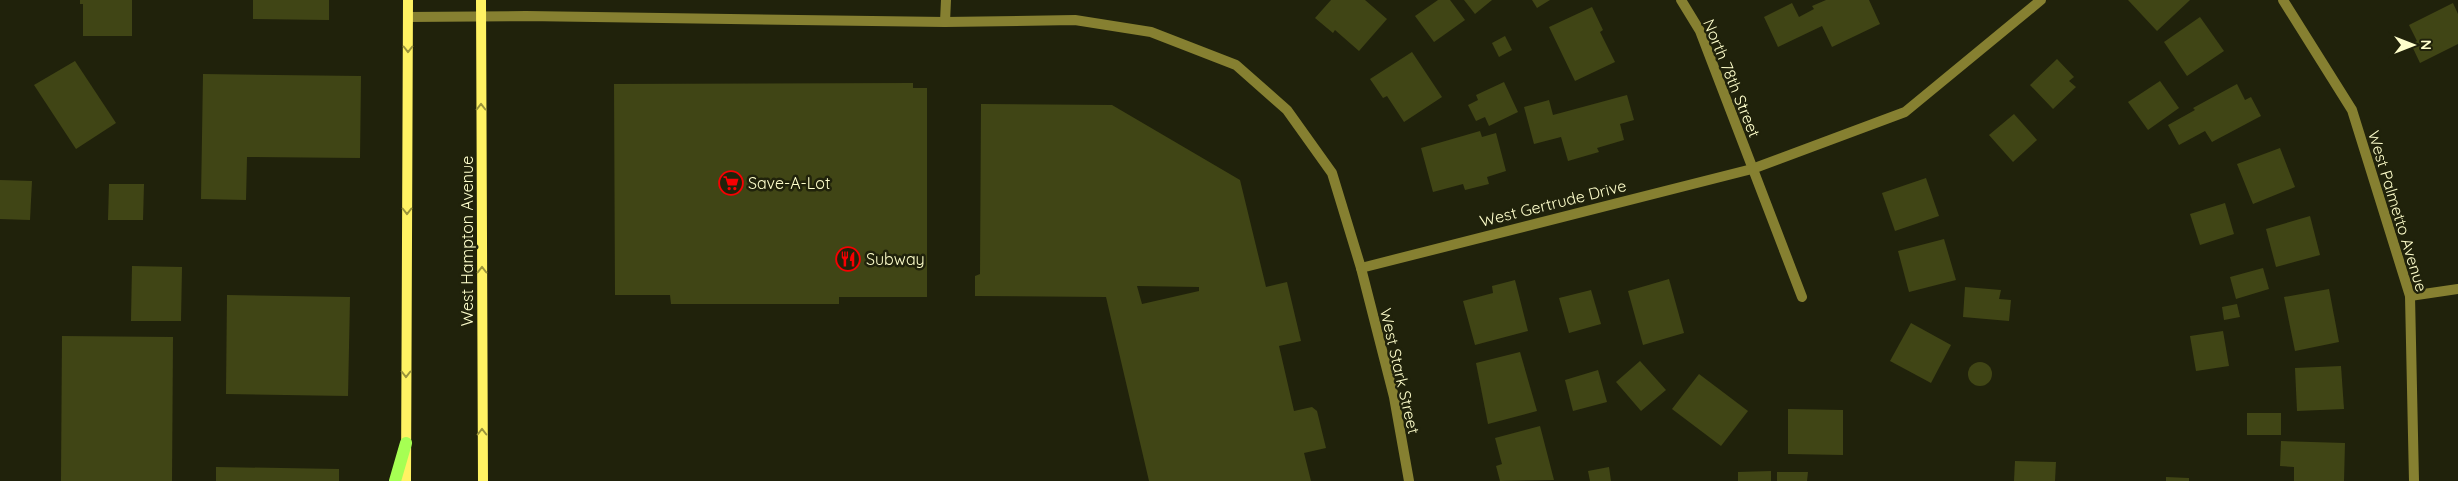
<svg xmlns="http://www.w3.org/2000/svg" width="2458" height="481" font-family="Quicksand,sans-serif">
	<rect width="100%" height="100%" fill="#20220b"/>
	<!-- building -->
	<g fill="#404515" fill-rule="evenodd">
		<path d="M80,0H132V36H83V4H80Z"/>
		<path d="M253,0H329V20L253,19Z"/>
		<path d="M1331,0H1365L1387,19L1359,51L1335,30L1333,33L1315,18Z"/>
		<path d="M1438,0H1450L1465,20L1434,42L1415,16Z"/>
		<path d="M1464,0H1492L1475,14Z"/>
		<path d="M1532,0H1550L1537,8Z"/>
		<path d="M1826,0H1869L1880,24L1832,47L1822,26L1778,47L1764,17L1792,3L1799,17L1814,9L1812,6Z"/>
		<path d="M2128,0H2190L2157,31Z"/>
		<path d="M2453,3L2458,14V44L2420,63L2411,44L2417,41L2409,25Z"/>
		<path d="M1592,7L1603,30L1600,32L1615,62L1575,81L1549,27Z"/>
		<path d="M2200,17L2224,51L2187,76L2164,42Z"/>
		<path d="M1505,36L1512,50L1499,57L1492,43Z"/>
		<path d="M1412,52L1442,97L1404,122L1387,96L1383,98L1370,79Z"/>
		<path d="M2057,59L2074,77L2069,81L2076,87L2053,109L2030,85Z"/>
		<path d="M75,61L116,123L76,149L34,85Z"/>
		<path d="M203,74L361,76L360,158L247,157L246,200L201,199Z"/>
		<path d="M2160,81L2179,108L2148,130L2128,102Z"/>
		<path d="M1504,82L1518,112L1489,126L1485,117L1476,121L1468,105L1478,100L1476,95Z"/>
		<path d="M913,83V88H927V297H839V304H671L670,295H615L614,84Z"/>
		<path d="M2237,84L2245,100L2251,97L2261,116L2212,142L2205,131L2179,145L2168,125L2195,110L2193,108Z"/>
		<path d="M1627,95L1634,120L1620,124L1624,140L1597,148L1599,152L1568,161L1561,137L1534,144L1524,107L1549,100L1553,115Z"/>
		<path d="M981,104L1112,105L1240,180L1266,287L1287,282L1301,341L1279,346L1294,411L1312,407L1317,411L1326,448L1304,453L1311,481H1149L1106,297L975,296V276L980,274ZM1137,286L1199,287V291L1142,304Z"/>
		<path d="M2014,114L2037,140L2013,162L1989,135Z"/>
		<path d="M1480,131L1482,137L1496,133L1506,171L1487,177L1489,184L1465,190L1463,184L1433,192L1421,148Z"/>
		<path d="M2280,148L2295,187L2253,204L2237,164Z"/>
		<path d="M1926,178L1939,216L1895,231L1882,193Z"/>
		<path d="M0,180L32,181L30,220L0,219Z"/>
		<path d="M109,184H144L143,220H108Z"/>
		<path d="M2225,203L2234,234L2200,245L2190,214Z"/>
		<path d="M2310,216L2320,255L2276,267L2266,229Z"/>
		<path d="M1944,239L1956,280L1909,292L1898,251Z"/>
		<path d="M132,266L182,267L181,321H131Z"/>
		<path d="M2263,268L2269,289L2236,299L2230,277Z"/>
		<path d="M1669,279L1684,333L1643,345L1628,291Z"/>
		<path d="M1515,280L1528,331L1475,345L1463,301L1493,293L1492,286Z"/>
		<path d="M1965,287L2001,290L1999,299L2011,300L2009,321L1963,317Z"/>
		<path d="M2329,289L2339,342L2295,351L2284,297Z"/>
		<path d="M1591,290L1601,324L1569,333L1559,298Z"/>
		<path d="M227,295L350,297L348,396L226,394Z"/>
		<path d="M2237,304L2240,317L2224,320L2222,307Z"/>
		<path d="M1911,323L1951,345L1931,383L1890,361Z"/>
		<path d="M2223,331L2229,366L2196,371L2190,336Z"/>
		<path d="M62,336L173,337L172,481H61Z"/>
		<path d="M1520,352L1537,411L1488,424L1476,363Z"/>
		<path d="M1640,361L1666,390L1641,411L1616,382Z"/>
		<circle cx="1980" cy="374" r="12"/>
		<path d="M2341,366L2344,409L2297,411L2295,368Z"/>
		<path d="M1598,370L1607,402L1573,411L1565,380Z"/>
		<path d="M1699,374L1748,411L1721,446L1672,409Z"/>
		<path d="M1788,409L1843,410V455L1788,454Z"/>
		<rect x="2247" y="413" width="34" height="22"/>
		<path d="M1540,426L1554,480L1500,481L1496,466L1502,464L1495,438Z"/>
		<path d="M2281,441L2345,443L2344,481H2294V467L2280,466Z"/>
		<path d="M2015,461L2056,462L2055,481H2014Z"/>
		<path d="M216,467L339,469V481H216Z"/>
		<path d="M1609,467L1611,481H1590L1588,471Z"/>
		<path d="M1771,471V481H1738V472Z"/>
		<path d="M1777,472H1808L1807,481H1777Z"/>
		<path d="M2166,477L2189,478V481H2166Z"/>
	</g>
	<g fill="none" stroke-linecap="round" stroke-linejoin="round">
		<!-- street -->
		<g stroke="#868031" stroke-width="10">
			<path d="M1681,0L1700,31L1802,297"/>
			<path d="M2283,0L2352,110L2410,296L2414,481"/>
			<path d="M408,17L526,16L945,22L1075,20L1151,32L1236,65L1287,110L1332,173L1361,268L1394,397L1409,481"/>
			<path d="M945,22L946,0"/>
			<path d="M1361,268L1752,169L1905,112L2041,0"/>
			<path d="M2410,296L2458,289"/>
		</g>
		<!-- secondary -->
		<g stroke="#fff263" stroke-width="10">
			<path d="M481,0L483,481"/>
			<path d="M406,481L408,0"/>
		</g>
		<!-- primary -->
		<path stroke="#a6ff53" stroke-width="12" d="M395,481L406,443"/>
	</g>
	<!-- one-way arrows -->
	<defs><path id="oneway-chevron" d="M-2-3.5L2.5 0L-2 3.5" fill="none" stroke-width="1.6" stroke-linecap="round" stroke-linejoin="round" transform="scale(1.25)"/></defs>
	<g stroke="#9b943b">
		<use href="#oneway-chevron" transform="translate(408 49) rotate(90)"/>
		<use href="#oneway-chevron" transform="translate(481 107) rotate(-90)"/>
		<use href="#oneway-chevron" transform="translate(407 211) rotate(90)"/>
		<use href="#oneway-chevron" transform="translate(482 270) rotate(-90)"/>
		<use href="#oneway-chevron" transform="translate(406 374) rotate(90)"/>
		<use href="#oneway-chevron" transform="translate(482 432) rotate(-90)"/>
	</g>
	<!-- icons -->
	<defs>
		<g id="supermarket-ring" transform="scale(1.25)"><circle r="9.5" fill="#20220b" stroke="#f70002" stroke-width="1.5"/><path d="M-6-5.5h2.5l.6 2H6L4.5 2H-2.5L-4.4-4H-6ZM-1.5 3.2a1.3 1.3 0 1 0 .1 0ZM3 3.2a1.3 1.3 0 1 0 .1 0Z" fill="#f70002"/></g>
		<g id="restaurant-ring" transform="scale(1.25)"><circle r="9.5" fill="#20220b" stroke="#f70002" stroke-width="1.5"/><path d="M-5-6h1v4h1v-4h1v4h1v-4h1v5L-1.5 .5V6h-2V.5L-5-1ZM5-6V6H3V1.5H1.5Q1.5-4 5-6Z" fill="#f70002"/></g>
	</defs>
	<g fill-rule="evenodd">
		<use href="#supermarket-ring" x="731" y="183"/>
		<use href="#restaurant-ring" x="848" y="259"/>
	</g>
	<g text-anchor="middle" stroke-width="5" stroke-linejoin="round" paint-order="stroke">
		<!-- street labels -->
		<g font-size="16" fill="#ffc" stroke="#20220b">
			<text transform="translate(1732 78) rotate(68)" y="6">North 78th Street</text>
			<text transform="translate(1553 203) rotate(-14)" y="6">West Gertrude Drive</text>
			<text transform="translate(2398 211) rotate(73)" y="6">West Palmetto Avenue</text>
			<text transform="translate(467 241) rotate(-90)" y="6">West Hampton Avenue</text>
			<text transform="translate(1400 371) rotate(77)" y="6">West Stark Street</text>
		</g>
		<!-- poi labels -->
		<g font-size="16" fill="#ffc" stroke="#20220b" text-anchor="start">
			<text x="748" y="189">Save-A-Lot</text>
			<text x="866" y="265">Subway</text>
		</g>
	</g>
	<!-- north arrow -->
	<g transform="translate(2413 45) rotate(90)" stroke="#20220b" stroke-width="4" paint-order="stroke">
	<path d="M0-4L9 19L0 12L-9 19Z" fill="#ffffcc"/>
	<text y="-8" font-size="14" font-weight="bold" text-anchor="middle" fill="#ffffcc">N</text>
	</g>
</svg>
